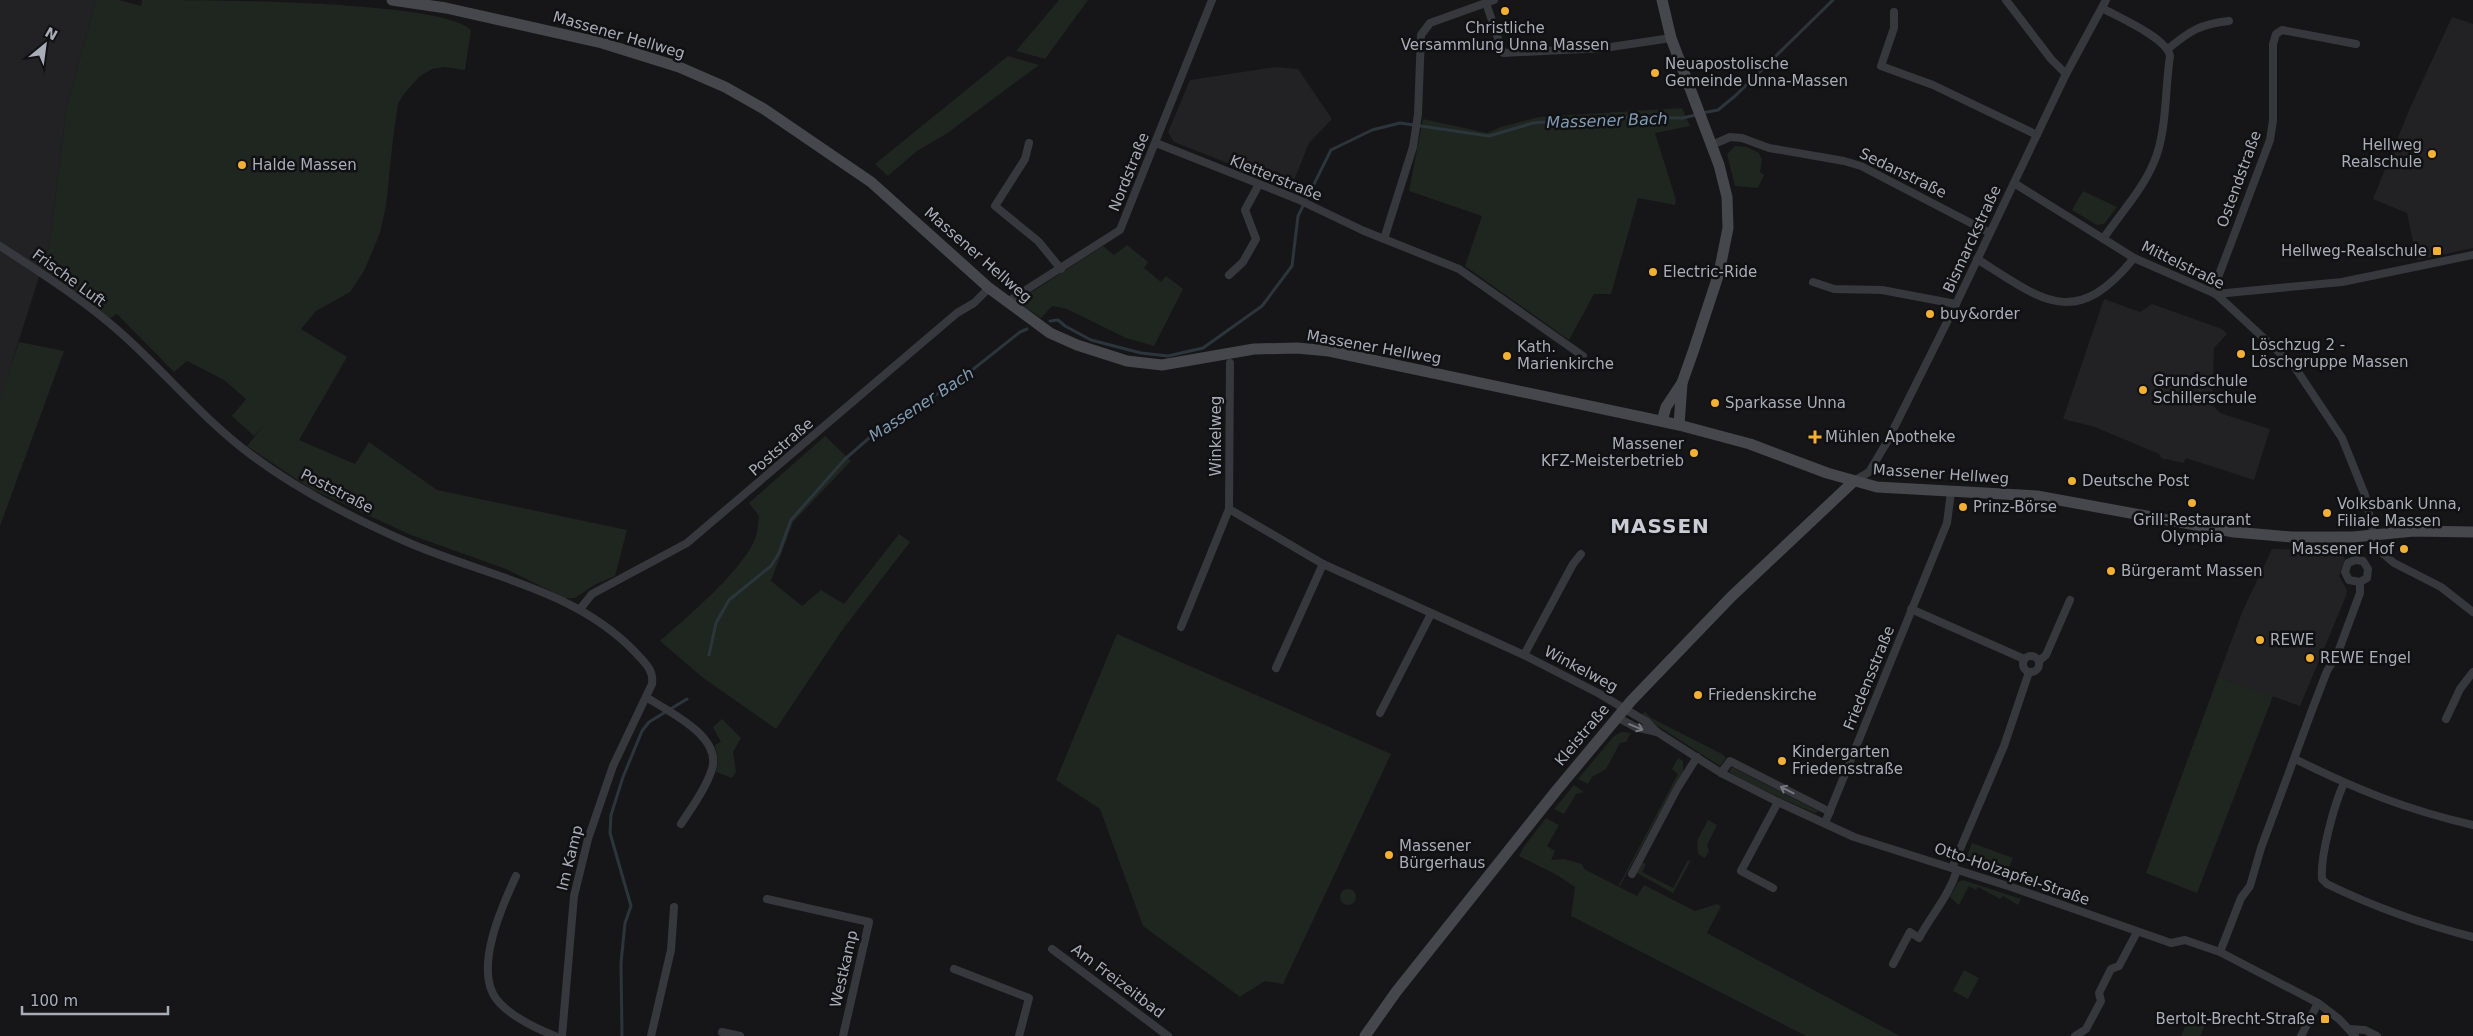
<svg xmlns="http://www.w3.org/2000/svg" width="2473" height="1036" font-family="'DejaVu Sans',sans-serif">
	<rect width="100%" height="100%" fill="#161618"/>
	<!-- built -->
	<g fill="#222225">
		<path d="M0,0H96L67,106L50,242L0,400Z"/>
		<path d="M2452,17L2473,24V248L2417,260L2407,213L2373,199L2410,108Z"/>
		<path d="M1276,67L1298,69L1332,119L1309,143L1291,188L1174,142L1168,132L1190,80Z"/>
		<path d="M2104,299L2140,312L2152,304L2222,329L2227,334L2214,348L2212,405L2220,413L2270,429L2254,480L2186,458L2183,463L2161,458L2159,454L2095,427L2063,419Z"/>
		<path d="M2338,547L2345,559L2339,576L2347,590L2346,596L2300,706L2218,677L2243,610L2272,549L2325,550Z"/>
	</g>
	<!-- green -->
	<g fill="#1e261f">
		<path d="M96,0H119L141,6L142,0C199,0 441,0 471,30L465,70L444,67L432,69L419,77L403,95L398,104L393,139L386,206L380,233L364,271L350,292L316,311L301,329L347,357L299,440L355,464L369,442L437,490L627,530L615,576L596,584L575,598H565L506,569L411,535L311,489L247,446L263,426L254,436L232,416L246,399L224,380L187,361L174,372L117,314L109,319L42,269L50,242L67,106Z"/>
		<path d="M1059,0H1088L1045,59L1016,51Z"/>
		<path d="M1008,56L1039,65L946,134L917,151L888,176L875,164Z"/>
		<path d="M1682,108L1690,126L1655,133L1676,200L1675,205L1638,198L1611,294H1594L1569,340L1465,266L1482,216L1409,191L1423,119L1487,133L1501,127L1539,117Z"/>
		<path d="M1735,146L1747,147L1759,153L1762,160L1760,172L1764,175L1758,188L1735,186L1727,154Z"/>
		<path d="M2083,191L2117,207L2104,224L2097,225L2072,210Z"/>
		<path d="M1127,245L1148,262L1144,268L1161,282L1166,276L1183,289L1154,346L1126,338L1067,309L1052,306L1041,318L1022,305L1021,299L1103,246L1114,255Z"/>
		<path d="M19,342L64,351L0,526V398Z"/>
		<path d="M825,436L851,461L793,522L771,581L802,606L821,590L844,604L899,534L910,542L843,629L776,729L702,677L660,641C686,618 746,568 756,536C758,530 758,523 759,516L749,503Z"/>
		<path d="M1117,634L1391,754L1283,984L1265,981L1238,998L1239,996L1143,926L1100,809L1056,780Z"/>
		<path d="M2218,677L2273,696L2197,893L2146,873Z"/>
		<path d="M1645,712L1651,718L1722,754L1726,758L1720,766L1641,715Z"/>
		<path d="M722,719L741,738L733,752L736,772L732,778L716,772L718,761L715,745L721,742L713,727Z"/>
		<path d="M1622,732L1631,733L1626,742L1620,743L1606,769L1592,777L1588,784L1578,779L1614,736Z"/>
		<path d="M1678,758L1683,761V770L1685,772L1673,788L1620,886L1619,885L1678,774L1672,769Z"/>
		<path d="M1732,767L1818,811V812L1815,813C1786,801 1757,788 1729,772Z"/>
		<path d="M1574,785L1584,792L1576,794L1564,814L1554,809Z"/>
		<path d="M1546,818L1559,825L1547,846L1555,851L1551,860L1564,859L1582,864L1584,869L1637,896L1644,885L1695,911L1717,904L1721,906L1707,933L1900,1036H1806L1571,916L1575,887L1557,875L1519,856L1523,848Z"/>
		<path d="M1708,820L1717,825L1707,845L1709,851L1705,858L1698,854L1697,841Z"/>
		<path d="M1972,843L2013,858L2006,874L1968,861L1967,857Z"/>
		<path d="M1688,860L1690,862L1673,893L1637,873L1642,862L1646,864L1642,872L1673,888Z"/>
		<path d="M1963,880L2021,899L2018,905L2003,896L2000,899L1978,887L1976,890L1969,886L1959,905L1950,897L1958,882Z"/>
		<circle cx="1348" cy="897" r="8"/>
		<path d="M1964,970L1979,978L1968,999L1953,991Z"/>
		<path d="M2192,1011L2208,1019L2200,1036H2181Z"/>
	</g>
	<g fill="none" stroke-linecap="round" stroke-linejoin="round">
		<!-- stream -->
		<g stroke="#2c353c" stroke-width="3">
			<path d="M1702,113L1718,110L1735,96L1833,0"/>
			<path d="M1050,321L1058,320L1065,326L1091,340L1141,353L1168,356L1203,348L1262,306L1292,266L1298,216L1331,150L1372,130L1400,123L1489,136L1533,123L1606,117L1682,118L1696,115"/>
			<path d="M709,655L716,623L729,600L771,566L779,553L791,520L845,459L884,425L898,421L930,398L952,386L1020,332L1027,329"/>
			<path d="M622,1036L621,963L625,923L631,906L610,833L611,815L623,777L642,731L649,722L687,699"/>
		</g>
		<!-- street -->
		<g stroke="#37383d" stroke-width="8">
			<path d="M2006,0L2051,59L2066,74"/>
			<path d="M1486,3L1503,53L1604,48L1671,38"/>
			<path d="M2102,8C2118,17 2167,38 2170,56C2165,88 2167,132 2154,162C2143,189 2120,214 2103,239"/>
			<path d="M1894,12V28L1881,66L1933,85L2037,135"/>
			<path d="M2169,48C2190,31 2200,24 2229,21"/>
			<path d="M1029,143L1025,159L995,206L1038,241L1061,269"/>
			<path d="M1156,143L1297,199L1364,231L1459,269L1583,356"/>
			<path d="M1712,145L1730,137L1742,138L1769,148L1844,161L1861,166L1990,233"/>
			<path d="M2014,183L2134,258L2216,294L2294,366L2342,438L2365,495L2374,536L2380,551L2394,563L2441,587L2473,612"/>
			<path d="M1384,239L1413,147L1418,114L1421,35L1430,23L1494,0"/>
			<path d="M0,246C41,273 84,300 121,333C165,372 202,418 250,454C298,490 352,518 407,542C485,576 576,589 636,653C645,663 654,670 652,684L613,766L588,839L574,896L562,1036"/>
			<path d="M1977,259C2042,300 2075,331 2134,258"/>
			<path d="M1229,275L1243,262L1256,239L1245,210L1258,186"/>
			<path d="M1813,282L1834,289L1882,290L1956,304"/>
			<path d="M2216,294L2217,280L2270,140L2273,120V44L2276,34L2282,30L2356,44"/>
			<path d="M2216,294L2342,282L2473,255"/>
			<path d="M1007,302L1120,230L1212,0"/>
			<path d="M1230,363L1229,509L1323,564L1524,655L1598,693L1647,722L1657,732L1721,773L1778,802L1854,837L2011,887L2171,943L2185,940L2220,952L2318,1003L2339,1019L2355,1036"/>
			<path d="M1854,481L1869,472L1887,442L1956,304L2066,74L2106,0"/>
			<path d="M580,609L592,594L687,543L957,313L974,303L989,288"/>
			<path d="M1911,609L2024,659"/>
			<path d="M1181,627L1229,509"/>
			<path d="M1524,655L1573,564L1581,554"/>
			<circle cx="2031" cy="664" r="8"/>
			<path d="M2039,661L2046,655L2070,600"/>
			<path d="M1276,668L1323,564"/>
			<path d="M646,697C669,712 722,736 712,769C706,788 692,807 681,824"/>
			<path d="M1380,713L1431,614"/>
			<path d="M1617,717L1635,727L1657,732"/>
			<path d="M2446,719L2460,689L2473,672"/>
			<path d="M2295,759C2355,789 2407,810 2473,825"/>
			<path d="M1721,773L1730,761L1830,812"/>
			<path d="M2344,783C2334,805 2320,856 2322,879L2327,884C2374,907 2422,924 2473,937"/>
			<path d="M1825,823L1947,523L1951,492"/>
			<path d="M1952,868L2004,746L2029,672"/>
			<path d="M1632,874L1677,789L1697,757"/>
			<path d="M516,876C502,906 473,970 497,1000C511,1017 535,1028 555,1036"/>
			<path d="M1773,888L1741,871L1778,802"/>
			<path d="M767,899L869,922L843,1036"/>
			<path d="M1052,949L1168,1036"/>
			<path d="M2220,952L2241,898L2250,886L2261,848L2312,710L2327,671L2337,655L2360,593V582L2349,580L2345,572L2348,563L2355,560L2363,561L2368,569L2367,578L2360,582"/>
			<path d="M1893,964L1910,932L1919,938C1932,914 1949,896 1957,870"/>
			<path d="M954,969L1029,998L1019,1036"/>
			<path d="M2349,1029L2365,1030L2377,1036"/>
			<path d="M722,1032L740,1036"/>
			<path d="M651,1036L671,950L674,907"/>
			<path d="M2075,1036L2086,1029L2101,1001L2099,993L2111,969L2119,966L2137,932"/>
			<path d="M2301,1036L2318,1003"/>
		</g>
		<!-- secondary -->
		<g stroke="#45474d" stroke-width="11">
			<path d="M392,0L446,8L602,43L679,67L725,87L764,109L871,182L989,288L1050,333L1077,345L1127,361L1162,365L1254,349L1297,348L1329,351L1679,425L1750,444L1827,473L1877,487L2037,496L2234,532L2292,537H2353L2414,531L2473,532"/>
			<path d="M1662,421L1666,407L1682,383L1694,349L1719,273L1728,228L1727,197L1719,165L1671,38L1662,0"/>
			<path d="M1679,425L1682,383"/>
			<path d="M1365,1036L1396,992L1556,791L1631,701L1731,597L1854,481"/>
		</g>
	</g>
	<!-- one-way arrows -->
	<defs><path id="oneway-shaft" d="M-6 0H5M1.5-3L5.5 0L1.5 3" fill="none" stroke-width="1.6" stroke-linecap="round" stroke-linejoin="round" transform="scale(1.25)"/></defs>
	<g stroke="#757881">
		<use href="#oneway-shaft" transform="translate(1636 727) rotate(23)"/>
		<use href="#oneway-shaft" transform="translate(1787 790) rotate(-153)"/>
	</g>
	<!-- markers -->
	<g fill="#f2b134" stroke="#111113" stroke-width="2">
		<circle cx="1505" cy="11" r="5"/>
		<circle cx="1655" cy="73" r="5"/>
		<circle cx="2432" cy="154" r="5"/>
		<circle cx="242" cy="165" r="5"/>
		<rect x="2432" y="246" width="10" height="10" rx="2.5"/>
		<circle cx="1653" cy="272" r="5"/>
		<circle cx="1930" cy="314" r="5"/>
		<circle cx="2241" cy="354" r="5"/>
		<circle cx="1507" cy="356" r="5"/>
		<circle cx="2143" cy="390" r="5"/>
		<circle cx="1715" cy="403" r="5"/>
		<path d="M1812.5 429.5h5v5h5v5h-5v5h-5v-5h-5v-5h5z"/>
		<circle cx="1694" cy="453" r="5"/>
		<circle cx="2072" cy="481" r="5"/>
		<circle cx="2192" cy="503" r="5"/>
		<circle cx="1963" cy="507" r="5"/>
		<circle cx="2327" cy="513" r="5"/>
		<circle cx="2404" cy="549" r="5"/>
		<circle cx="2111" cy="571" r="5"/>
		<circle cx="2260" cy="640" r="5"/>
		<circle cx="2310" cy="658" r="5"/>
		<circle cx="1698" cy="695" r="5"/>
		<circle cx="1782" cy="761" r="5"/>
		<circle cx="1389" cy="855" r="5"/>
		<rect x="2320" y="1014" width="10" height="10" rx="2.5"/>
	</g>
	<g text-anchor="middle" stroke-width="5" stroke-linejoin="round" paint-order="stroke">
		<!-- poi labels -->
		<g font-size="15" fill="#a8adb8" stroke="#111113" text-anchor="start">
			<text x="1505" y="33" text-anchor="middle">Christliche<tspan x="1505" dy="17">Versammlung Unna Massen</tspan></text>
			<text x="1665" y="69">Neuapostolische<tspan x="1665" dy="17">Gemeinde Unna-Massen</tspan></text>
			<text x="2422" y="150" text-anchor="end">Hellweg<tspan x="2422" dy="17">Realschule</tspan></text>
			<text x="252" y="170">Halde Massen</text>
			<text x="2427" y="256" text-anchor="end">Hellweg-Realschule</text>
			<text x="1663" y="277">Electric-Ride</text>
			<text x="1940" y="319">buy&amp;order</text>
			<text x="2251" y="350">Löschzug 2 -<tspan x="2251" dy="17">Löschgruppe Massen</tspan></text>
			<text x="1517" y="352">Kath.<tspan x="1517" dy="17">Marienkirche</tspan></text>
			<text x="2153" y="386">Grundschule<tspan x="2153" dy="17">Schillerschule</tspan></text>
			<text x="1725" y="408">Sparkasse Unna</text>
			<text x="1825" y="442">Mühlen Apotheke</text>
			<text x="1684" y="449" text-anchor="end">Massener<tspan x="1684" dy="17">KFZ-Meisterbetrieb</tspan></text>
			<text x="2082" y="486">Deutsche Post</text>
			<text x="2337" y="509">Volksbank Unna,<tspan x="2337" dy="17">Filiale Massen</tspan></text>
			<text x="1973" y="512">Prinz-Börse</text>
			<text x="2192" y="525" text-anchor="middle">Grill-Restaurant<tspan x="2192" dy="17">Olympia</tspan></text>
			<text x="2394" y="554" text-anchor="end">Massener Hof</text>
			<text x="2121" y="576">Bürgeramt Massen</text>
			<text x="2270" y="645">REWE</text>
			<text x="2320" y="663">REWE Engel</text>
			<text x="1708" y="700">Friedenskirche</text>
			<text x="1792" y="757">Kindergarten<tspan x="1792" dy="17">Friedensstraße</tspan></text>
			<text x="1399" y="851">Massener<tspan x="1399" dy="17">Bürgerhaus</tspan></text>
			<text x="2315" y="1024" text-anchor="end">Bertolt-Brecht-Straße</text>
		</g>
		<!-- street labels -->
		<g font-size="15" fill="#a8adb8" stroke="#111113">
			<text transform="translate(619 35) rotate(16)" y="5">Massener Hellweg</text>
			<text transform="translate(1129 172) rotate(-68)" y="5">Nordstraße</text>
			<text transform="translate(1903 173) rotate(26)" y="5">Sedanstraße</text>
			<text transform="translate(1276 178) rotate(22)" y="5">Kletterstraße</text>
			<text transform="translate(2239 179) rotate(-70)" y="5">Ostendstraße</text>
			<text transform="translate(1972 239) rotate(-65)" y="5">Bismarckstraße</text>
			<text transform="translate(978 255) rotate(41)" y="5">Massener Hellweg</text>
			<text transform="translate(2183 265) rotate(26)" y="5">Mittelstraße</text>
			<text transform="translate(69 278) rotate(36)" y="5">Frische Luft</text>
			<text transform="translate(1374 347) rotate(10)" y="5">Massener Hellweg</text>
			<text transform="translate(1216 436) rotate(-90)" y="5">Winkelweg</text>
			<text transform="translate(781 447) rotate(-41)" y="5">Poststraße</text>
			<text transform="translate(1941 474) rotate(4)" y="5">Massener Hellweg</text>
			<text transform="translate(337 491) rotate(27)" y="5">Poststraße</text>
			<text transform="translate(1581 669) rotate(28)" y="5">Winkelweg</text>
			<text transform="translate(1869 678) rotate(-68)" y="5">Friedensstraße</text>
			<text transform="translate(1582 735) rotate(-50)" y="5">Kleistraße</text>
			<text transform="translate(570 858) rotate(-76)" y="5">Im Kamp</text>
			<text transform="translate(2012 874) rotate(19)" y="5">Otto-Holzapfel-Straße</text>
			<text transform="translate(844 969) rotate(-77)" y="5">Westkamp</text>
			<text transform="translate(1118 981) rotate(37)" y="5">Am Freizeitbad</text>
		</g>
		<!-- water labels -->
		<g font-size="16" font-style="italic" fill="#7f9bb3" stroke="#111113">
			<text transform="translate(1607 120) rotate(-2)" y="6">Massener Bach</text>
			<text transform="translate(921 404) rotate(-33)" y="6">Massener Bach</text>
		</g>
		<!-- district labels -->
		<g font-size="20" font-weight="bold" letter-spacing="1" fill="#c9ccd4" stroke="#111113">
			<text x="1660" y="533">MASSEN</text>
		</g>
	</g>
	<!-- north arrow -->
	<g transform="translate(45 45) rotate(29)" stroke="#111113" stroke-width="4" paint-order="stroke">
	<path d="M0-4L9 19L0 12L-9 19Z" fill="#a8adb8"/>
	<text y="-8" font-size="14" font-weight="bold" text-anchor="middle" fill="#a8adb8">N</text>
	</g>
	<!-- scale -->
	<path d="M22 1006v8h146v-8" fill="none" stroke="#a8adb8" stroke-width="2.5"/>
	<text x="30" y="1006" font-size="15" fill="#a8adb8" stroke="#111113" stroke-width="4" paint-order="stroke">100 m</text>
</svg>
